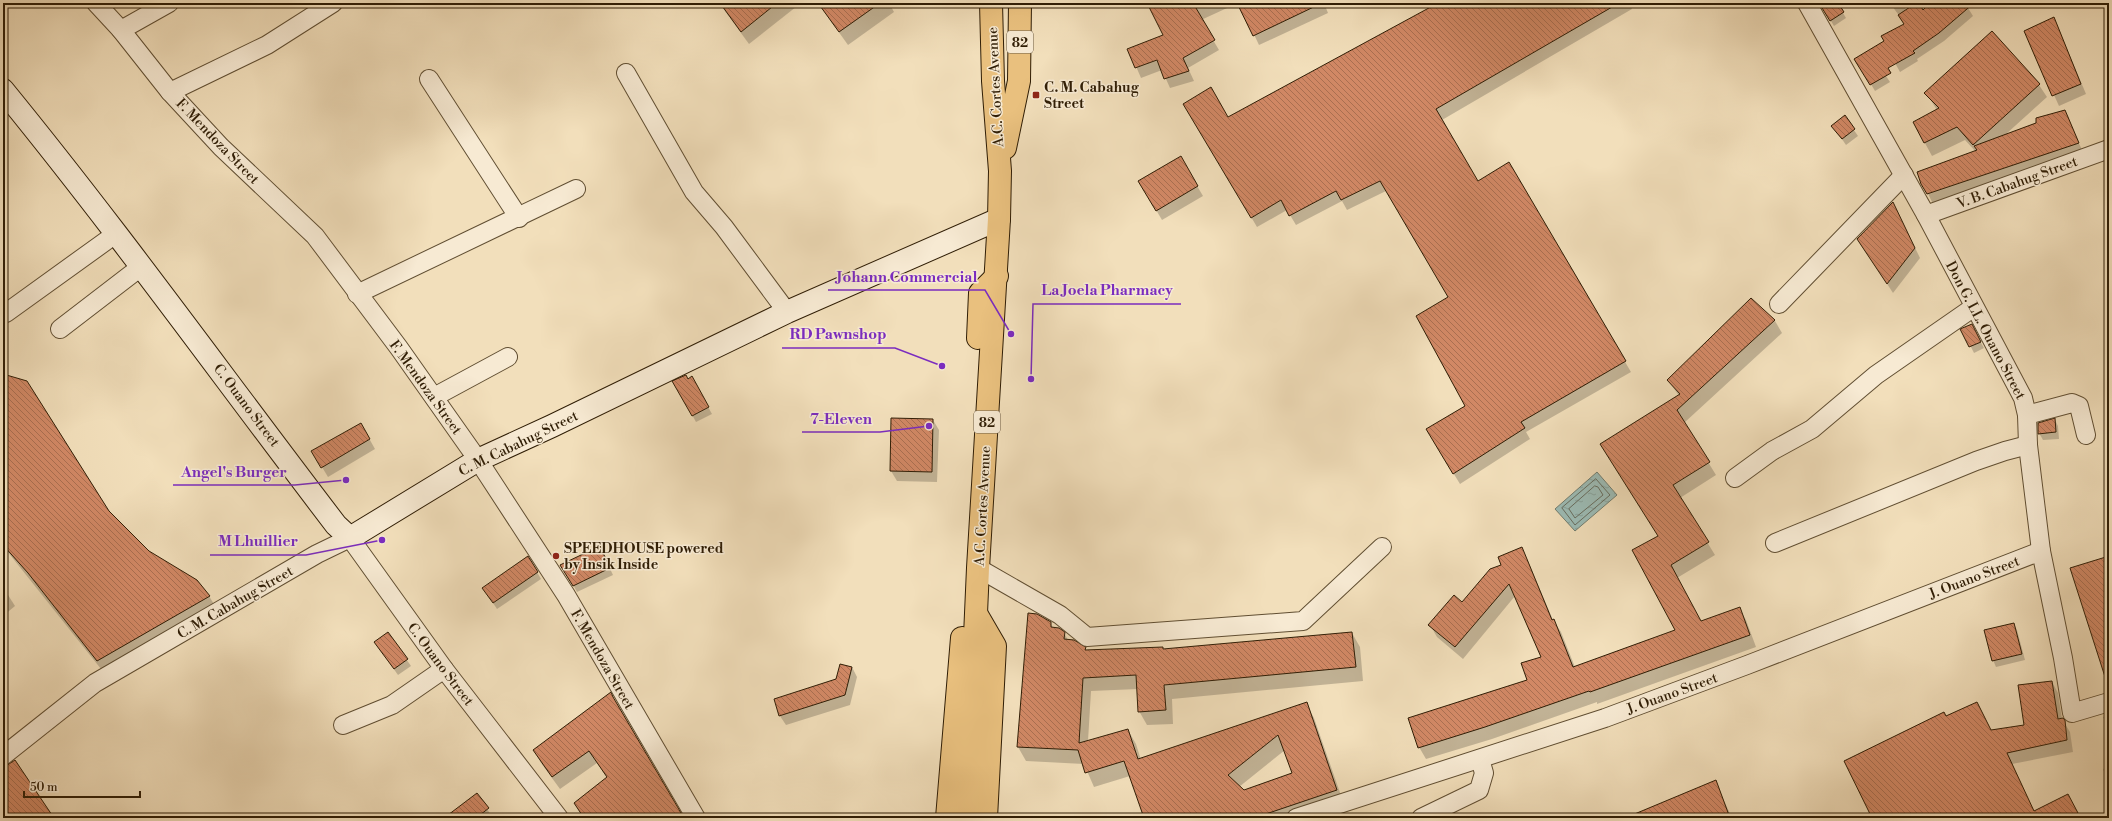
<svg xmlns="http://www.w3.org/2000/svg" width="2112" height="821" font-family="'Libre Bodoni',serif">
	<defs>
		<pattern id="water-ripples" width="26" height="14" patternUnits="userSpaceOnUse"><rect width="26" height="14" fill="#9cbcb6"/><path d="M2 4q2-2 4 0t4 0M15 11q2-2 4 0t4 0" fill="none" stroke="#87a19b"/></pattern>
		<pattern id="building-back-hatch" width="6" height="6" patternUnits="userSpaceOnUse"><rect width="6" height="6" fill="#d18865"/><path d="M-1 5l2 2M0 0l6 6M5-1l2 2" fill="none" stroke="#aa6f51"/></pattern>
	</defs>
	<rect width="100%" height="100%" fill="#f2dfbb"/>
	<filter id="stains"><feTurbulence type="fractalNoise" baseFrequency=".005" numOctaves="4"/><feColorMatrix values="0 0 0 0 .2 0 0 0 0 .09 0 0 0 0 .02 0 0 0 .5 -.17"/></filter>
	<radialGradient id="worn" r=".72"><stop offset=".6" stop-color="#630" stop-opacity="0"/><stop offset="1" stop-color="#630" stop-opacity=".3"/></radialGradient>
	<!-- water -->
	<path fill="url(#water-ripples)" stroke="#707c6f" d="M1597,472L1617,495L1575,531L1555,509Z"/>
	<!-- shadow -->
	<g fill="#0003" fill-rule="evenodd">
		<path d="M719,3H801L749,44Z"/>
		<path d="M818,3H889L894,12L848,45Z"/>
		<path d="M1149,3H1238L1201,20L1219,50L1188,68L1194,81L1170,88L1162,70L1141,78L1129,50L1165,36Z"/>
		<path d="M1239,3H1324L1328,13L1259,45Z"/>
		<path d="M1441,3H1629L1632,9L1442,120L1478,182L1509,164L1631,372L1526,432L1530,439L1460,484L1433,440L1467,407L1449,298L1386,191L1347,210L1342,201L1296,225L1287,210L1257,227L1184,104L1228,118Z"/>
		<path d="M1820,3H1837L1846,18L1834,26Z"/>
		<path d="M1890,3H1902L1906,10L1923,11L1932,3H1968V8L1973,16L1944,41L1917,59L1918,61L1900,72L1895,63L1905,24Z"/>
		<path d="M2054,18L2086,94L2059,106L2025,31Z"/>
		<path d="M1992,33L2039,85L2047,97L2005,135L2064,112L2084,154L1933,204L1918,173L1976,152L1965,140L1932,156L1914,123L1937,110L1926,93Z"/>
		<path d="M1869,51L1890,82L1875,91L1856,59Z"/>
		<path d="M1845,117L1858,136L1846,145L1833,126Z"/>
		<path d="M1180,157L1203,196L1162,220L1139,181Z"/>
		<path d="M1898,213L1920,258L1893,293L1858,239Z"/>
		<path d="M1751,299L1775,321L1782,333L1684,423L1716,475L1680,498L1715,555L1677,578L1701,622L1739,608L1746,620L1756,647L1597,704V702L1492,739L1426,759L1419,747L1529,681L1542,657L1515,596L1463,659L1437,637L1430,625L1462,603L1521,549L1528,561L1553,620L1561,632L1575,667L1677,631L1659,536L1679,396L1668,380Z"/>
		<path d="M1971,325L1984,348L1974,353L1962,329Z"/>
		<path d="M3,375L109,512L148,552L209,596L217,609L105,674L3,546Z"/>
		<path d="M692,378L712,414L696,422L674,382Z"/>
		<path d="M933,420L939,430L937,482L897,481L891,471Z"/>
		<path d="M2055,420L2058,426L2059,439L2043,440L2039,433Z"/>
		<path d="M361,424L375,449L328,477L313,452Z"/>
		<path d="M603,554L613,575L577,592L562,565Z"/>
		<path d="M537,572L541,579L497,609L487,594Z"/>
		<path d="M3,587L15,606L3,616Z"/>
		<path d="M1050,623L1054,629L1064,633L1068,640L1085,648L1087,651L1162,648L1164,650L1352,633L1360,647L1363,681L1172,699L1173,724L1147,725L1139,711L1138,689L1091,691L1088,741L1128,730L1136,744L1141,760L1306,704L1314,718L1344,804L1303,818H1145L1130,776L1094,787L1084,764L1026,761L1018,747ZM1285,750L1293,773L1244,791L1239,787Z"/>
		<path d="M2014,624L2017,630L2025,660L1996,667L1993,660Z"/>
		<path d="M388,633L411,666L398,675L379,648Z"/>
		<path d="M852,667L857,677L850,705L786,725L780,716L837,680Z"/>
		<path d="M2052,682L2058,693L2062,719L2070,732L2073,752L2012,764L2034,812L2074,806L2080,818H1873L1946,718L1991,731L2025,726Z"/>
		<path d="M610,694L683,818H584L575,803L607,778L597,763L560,789L541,763L534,750Z"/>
		<path d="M2109,714V729L2103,717Z"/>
		<path d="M2109,767V785L2103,769Z"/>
		<path d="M1715,781L1732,818H1639Z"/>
		<path d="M477,794L493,818H446Z"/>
	</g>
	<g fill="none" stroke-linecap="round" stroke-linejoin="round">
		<!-- shore -->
		<g stroke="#666c5e" stroke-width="1">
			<path d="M1596,479L1610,495L1575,525L1562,508Z"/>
			<path d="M1595,486L1598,487L1603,495L1575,518L1569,509Z"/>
		</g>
	</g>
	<!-- building -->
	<g fill="url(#building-back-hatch)" stroke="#2f1d05" fill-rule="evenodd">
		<path d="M720,3H777L741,32Z"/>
		<path d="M818,3H880L839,32Z"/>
		<path d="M1147,3H1193L1215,40L1183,58L1189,71L1164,79L1157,60L1135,68L1127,49L1163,35Z"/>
		<path d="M1237,3H1322L1253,36Z"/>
		<path d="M1438,3H1619L1436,109L1478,181L1509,162L1626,361L1521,422L1525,428L1453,474L1426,429L1465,406L1416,316L1448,297L1380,181L1341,200L1336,191L1289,216L1281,200L1251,218L1183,104L1211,87L1228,117Z"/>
		<path d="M1819,3H1838L1844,12L1830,21Z"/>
		<path d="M1916,3H1919L1923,10L1930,3H1974L1939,33L1913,51L1915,53L1888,68L1891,73L1870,85L1854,59L1884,41L1881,36L1904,24L1898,15Z"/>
		<path d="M2054,17L2081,84L2052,96L2024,31Z"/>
		<path d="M1992,31L2040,84L1973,145L1957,127L1924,143L1913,122L1939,108L1924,93Z"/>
		<path d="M2065,110L2079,143L1927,194L1921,184L1917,172L1977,150L1974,146L2036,123V118Z"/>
		<path d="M1845,115L1855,129L1842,139L1831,126Z"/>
		<path d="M1181,156L1198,186L1156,211L1138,181Z"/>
		<path d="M1893,202L1915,248L1887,284L1857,239Z"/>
		<path d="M1751,298L1775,320L1677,410L1710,462L1673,485L1709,542L1671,565L1701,621L1740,607L1750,635L1590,692L1589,691L1485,727L1418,748L1408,718L1527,680L1521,663L1541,657L1509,584L1455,647L1428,625L1454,595L1462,602L1490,569L1501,565L1498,557L1522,547L1552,620L1554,619L1573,667L1675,630L1632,550L1658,536L1600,444L1680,394L1667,380Z"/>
		<path d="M1972,324L1981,342L1969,347L1960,329Z"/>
		<path d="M3,374L27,381L109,511L149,551L197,580L210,596L97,661L28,573L3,545Z"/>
		<path d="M686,375L688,379L692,376L709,407L692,416L672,381Z"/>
		<path d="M891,418L933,419L932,472L890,471Z"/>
		<path d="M2055,418L2056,432L2038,434V423Z"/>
		<path d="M361,423L370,439L321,468L311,451Z"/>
		<path d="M600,546L610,568L573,586L560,565Z"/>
		<path d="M528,556L538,572L493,603L482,588Z"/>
		<path d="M2109,556V679L2106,680L2070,568Z"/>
		<path d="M1028,613L1037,614L1051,622V627L1059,628L1065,632L1064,639L1074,640L1086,647L1085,650L1163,647V649L1352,632L1356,667L1164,685L1166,710L1138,712L1136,675L1083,678L1079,743L1128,729L1138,759L1307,702L1337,790L1254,818H1144L1124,761L1085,773L1078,750L1017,747ZM1278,735L1292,773L1244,790L1228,775Z"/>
		<path d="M2014,623L2022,654L1992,661L1984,630Z"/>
		<path d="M388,632L408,659L394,669L374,642Z"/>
		<path d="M840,664L852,667L845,695L779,716L774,699L836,679Z"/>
		<path d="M2052,681L2058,719L2063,718L2065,720L2067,740L2007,753L2034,811L2068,794L2078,813L2067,818H1872L1844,761L1944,712L1946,716L1977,702L1991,730L2024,725L2018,685Z"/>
		<path d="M611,692L613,697L684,818H584L574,803L607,777L589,751L552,777L533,750Z"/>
		<path d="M15,760L54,818H3V768Z"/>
		<path d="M1716,780L1730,818H1625Z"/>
		<path d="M477,793L489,808L476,818H444Z"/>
	</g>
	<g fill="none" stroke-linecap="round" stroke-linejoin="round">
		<!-- street casing -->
		<g stroke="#604e32" stroke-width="20">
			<g id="street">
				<path d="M96,3L121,30L170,92L221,147L315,236L399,348L478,460L566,595L696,818"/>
				<path d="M1807,3L1926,215L2023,398L2027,415L2028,445L2041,551L2063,658L2072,713L2109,702"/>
				<path d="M121,30L169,3"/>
				<path d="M626,73L694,192L724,227L787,312"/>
				<path d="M429,79L519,218"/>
				<path d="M170,92L267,45L333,3"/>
				<path d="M1926,215L2109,149"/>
				<path d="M357,294L576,189"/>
				<path d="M1779,304L1904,175"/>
				<path d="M6,313L117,233"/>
				<path d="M60,329L142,266"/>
				<path d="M434,397L508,357"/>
				<path d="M2027,415L2072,403L2079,406L2086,435"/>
				<path d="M1735,478L1772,451L1812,429L1876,375L1974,307"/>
				<path d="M1775,543L1976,461L2005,451L2028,445"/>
				<path d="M978,568L1060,615L1087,637L1303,621L1382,547"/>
				<path d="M343,725L392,705L444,669"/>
				<path d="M3,756L95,683L317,554L350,538L444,669L559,818"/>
				<path d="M1296,818L1605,718L1747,665L2041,551"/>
				<path d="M1421,818L1479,790L1484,773L1480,759"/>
			</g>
		</g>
		<!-- secondary casing -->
		<g stroke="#2f1d05" stroke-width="24">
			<path id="secondary" d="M3,90C119,232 225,380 336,525L350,538L478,460L552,426L787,312L999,219"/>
		</g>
		<!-- primary casing -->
		<g stroke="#2f1d05" stroke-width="24">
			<g id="primary">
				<path d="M1005,148L1019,81L1020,3"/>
				<path d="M978,338L980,293L997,276"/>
				<path d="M977,615L995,646L986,818"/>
				<path d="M947,818L962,638"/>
				<path d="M967,818L978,568L999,219L1000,171L993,81L991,3"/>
			</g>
		</g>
		<!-- street -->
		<use href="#street" stroke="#f7ead3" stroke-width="18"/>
		<!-- secondary -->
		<use href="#secondary" stroke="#f7ead3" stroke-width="22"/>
		<!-- primary -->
		<use href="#primary" stroke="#e9c07e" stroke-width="22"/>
	</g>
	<!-- markers -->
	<g fill="#8f2418" stroke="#f7ead3" stroke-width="1.5">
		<rect x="1032" y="91" width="8" height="8" rx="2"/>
		<circle cx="556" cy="556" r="4"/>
	</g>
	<g text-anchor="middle" stroke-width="3" stroke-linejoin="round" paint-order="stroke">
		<!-- shield labels -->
		<g fill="#f7ead3" stroke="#6b5a43" stroke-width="1">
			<rect x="1007" y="31" width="26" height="22" rx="3"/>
			<rect x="974" y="411" width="26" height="22" rx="3"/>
		</g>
		<g font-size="13" font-weight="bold" fill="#2f1d05">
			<text x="1020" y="47">82</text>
			<text x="987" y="427">82</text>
		</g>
		<!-- street labels -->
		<g font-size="14" fill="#2f1d05" stroke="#f7ead3">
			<text transform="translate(995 87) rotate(-93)" y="5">A.C. Cortes Avenue</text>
			<text transform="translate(218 141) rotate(46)" y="5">F. Mendoza Street</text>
			<text transform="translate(2017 182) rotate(-20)" y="5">V. B. Cabahug Street</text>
			<text transform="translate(1986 330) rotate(62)" y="5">Don G. LL. Ouano Street</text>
			<text transform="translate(426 387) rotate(54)" y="5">F. Mendoza Street</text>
			<text transform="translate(247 405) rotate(53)" y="5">C. Ouano Street</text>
			<text transform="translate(518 443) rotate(-26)" y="5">C. M. Cabahug Street</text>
			<text transform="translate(982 506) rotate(-87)" y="5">A.C. Cortes Avenue</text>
			<text transform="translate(1974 577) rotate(-21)" y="5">J. Ouano Street</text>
			<text transform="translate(235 602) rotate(-30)" y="5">C. M. Cabahug Street</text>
			<text transform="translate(603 659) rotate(60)" y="5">F. Mendoza Street</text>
			<text transform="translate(441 664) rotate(53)" y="5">C. Ouano Street</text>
			<text transform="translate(1672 693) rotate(-20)" y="5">J. Ouano Street</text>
		</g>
		<!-- poi labels -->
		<g font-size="14" font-weight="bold" fill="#2f1d05" stroke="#f7ead3" text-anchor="start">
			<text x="1044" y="92">C. M. Cabahug<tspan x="1044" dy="16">Street</tspan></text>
			<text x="564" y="553">SPEEDHOUSE powered<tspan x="564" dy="16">by Insik Inside</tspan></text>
		</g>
	</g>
	<!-- callouts -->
	<path fill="none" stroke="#7b2cbf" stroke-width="1.5" d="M1011 334L985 290H828M1031 379L1033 304H1181M942 366L895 348H782M929 426L880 432H802M346 480L295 485H173M382 540L306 555H210"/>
	<g fill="#7b2cbf" stroke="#f7ead3" stroke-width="1.5">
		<circle cx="1011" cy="334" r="4"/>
		<circle cx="1031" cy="379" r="4"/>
		<circle cx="942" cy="366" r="4"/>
		<circle cx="929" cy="426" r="4"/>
		<circle cx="346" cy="480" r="4"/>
		<circle cx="382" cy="540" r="4"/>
	</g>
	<g font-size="15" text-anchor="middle" font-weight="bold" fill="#7b2cbf" stroke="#f7ead3" stroke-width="3" stroke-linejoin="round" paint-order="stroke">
		<text x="907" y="282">Johann Commercial</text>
		<text x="1107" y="295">La Joela Pharmacy</text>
		<text x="838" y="339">RD Pawnshop</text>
		<text x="841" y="424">7-Eleven</text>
		<text x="234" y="477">Angel's Burger</text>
		<text x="258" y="546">M Lhuillier</text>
	</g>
	<!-- margin -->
	<rect width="2112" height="821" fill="none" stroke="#f2dfbb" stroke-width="16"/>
	<rect x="4" y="4" width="2104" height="813" fill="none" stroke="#2f1d05" stroke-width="2"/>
	<rect x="8" y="8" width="2096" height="805" fill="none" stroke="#2f1d05"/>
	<!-- scale -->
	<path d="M24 791v6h116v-6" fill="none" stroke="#2f1d05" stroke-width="2"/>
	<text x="30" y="791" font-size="12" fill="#2f1d05" stroke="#f7ead3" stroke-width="3" paint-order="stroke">50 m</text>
	<rect width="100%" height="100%" filter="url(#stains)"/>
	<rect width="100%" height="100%" fill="url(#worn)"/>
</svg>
